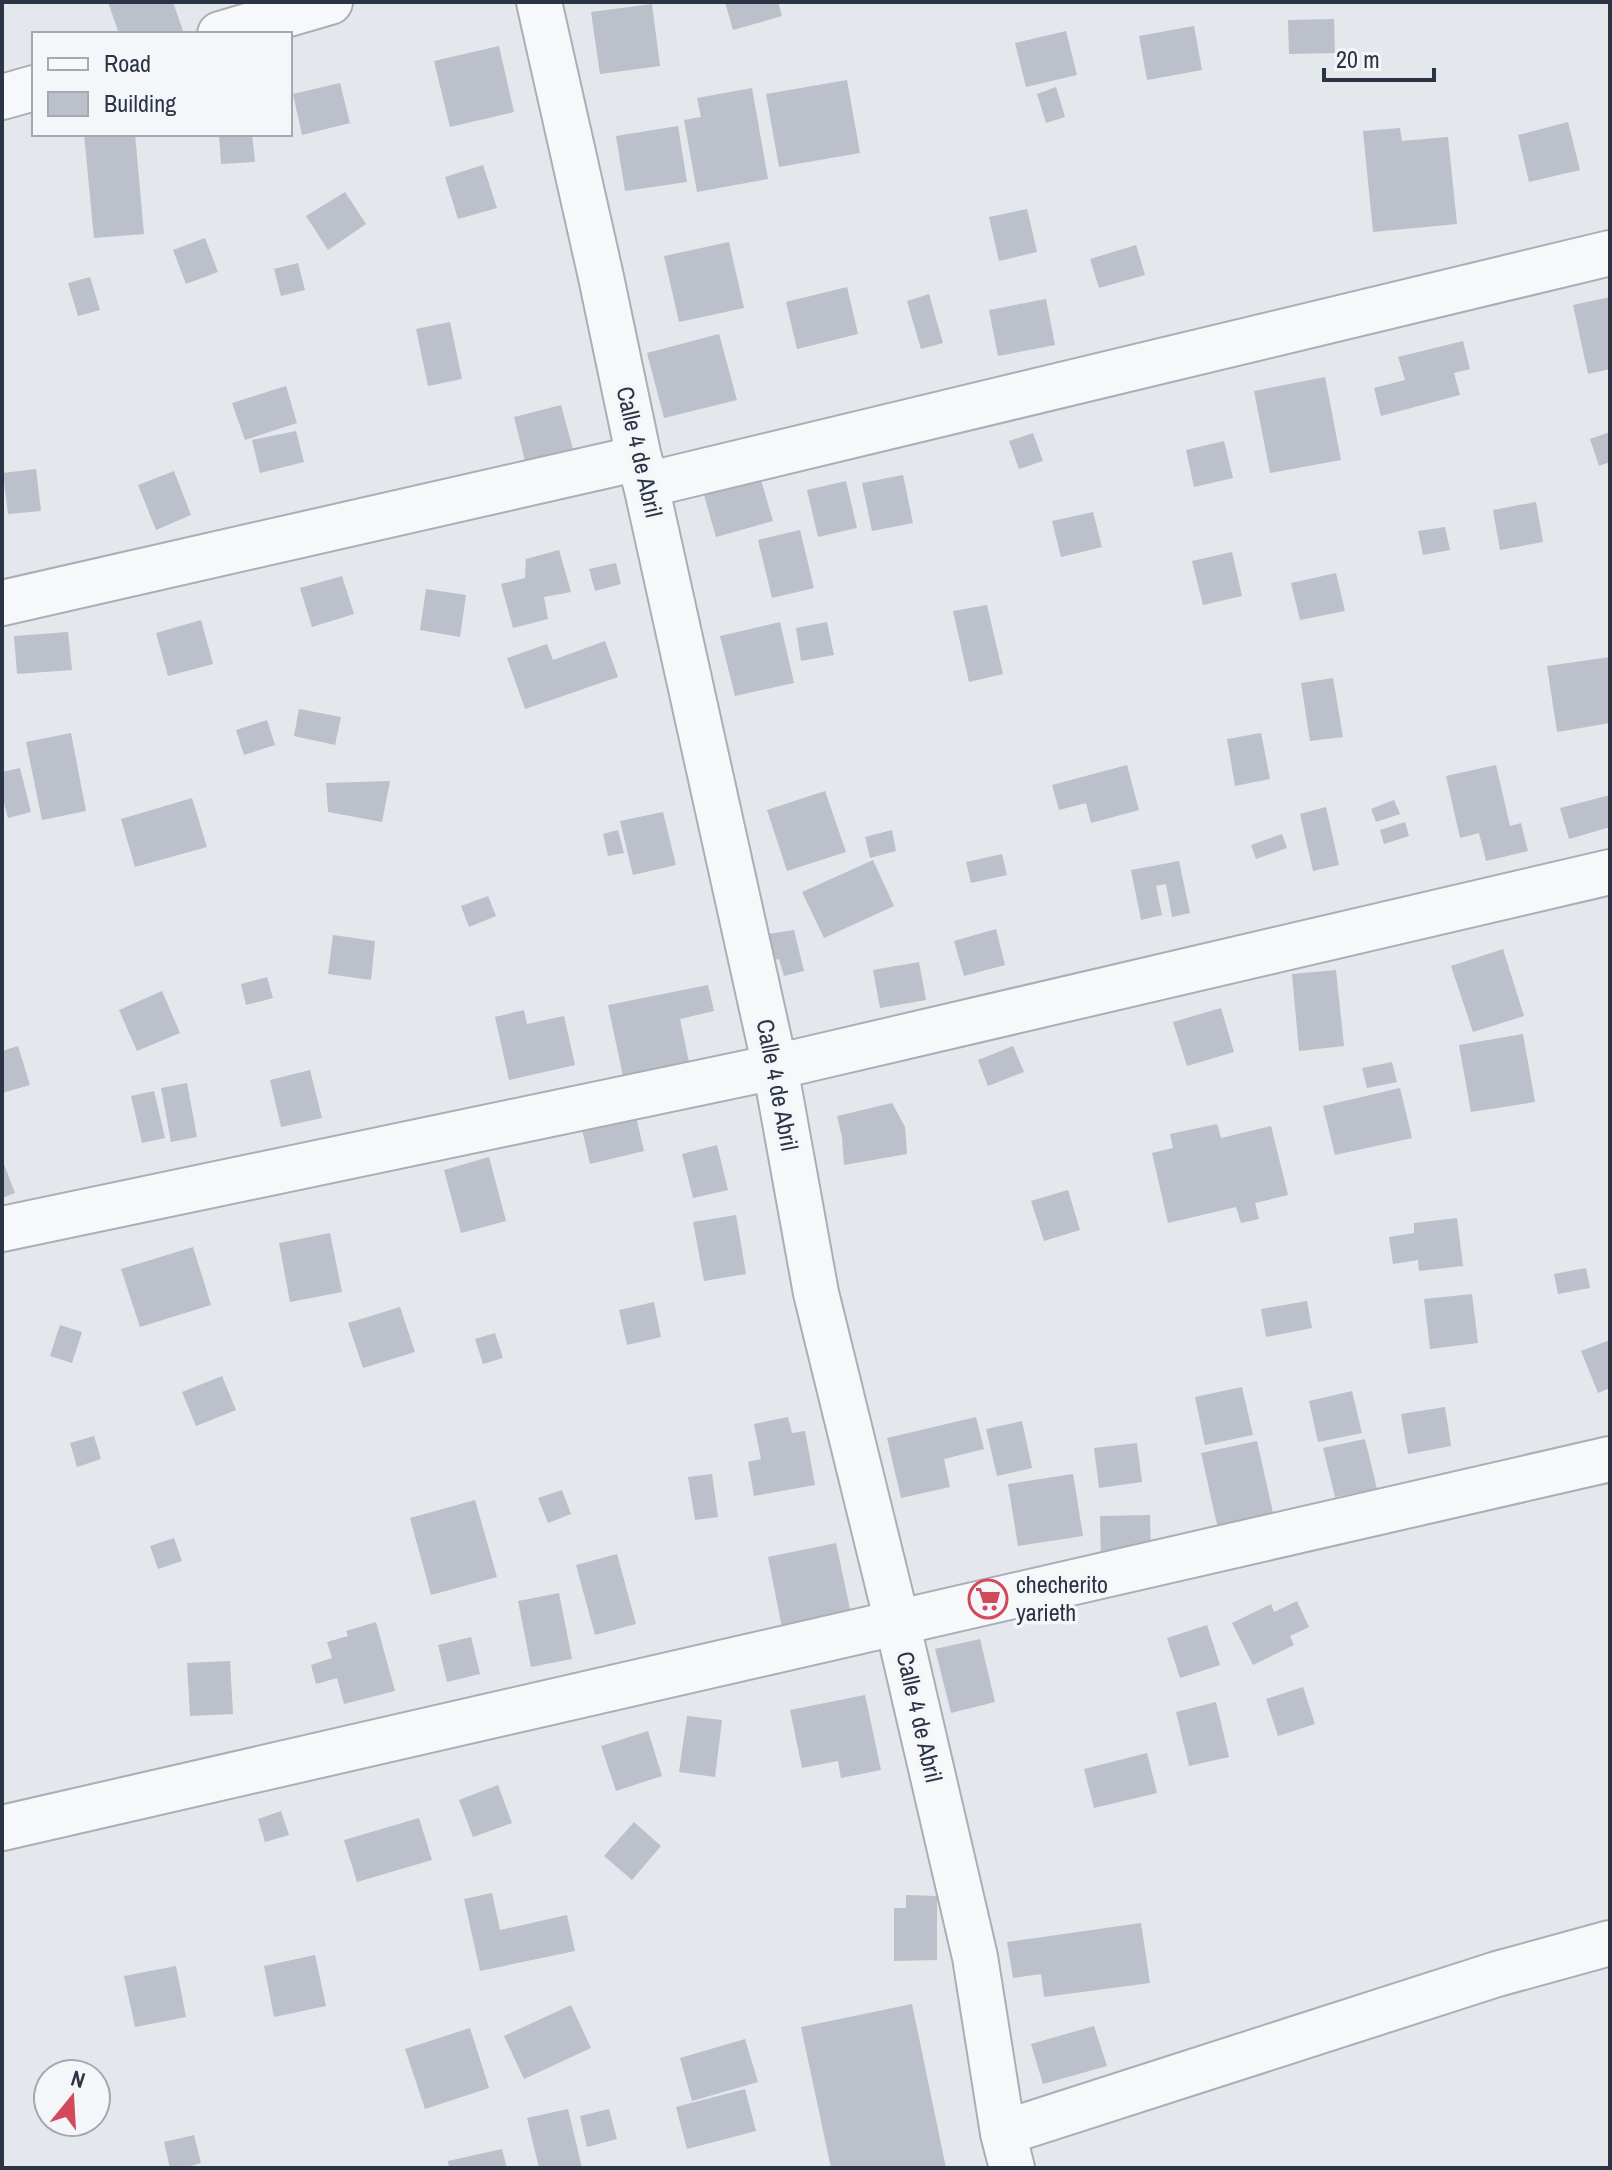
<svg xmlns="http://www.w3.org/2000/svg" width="1612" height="2170" font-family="'Archivo Narrow',sans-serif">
	<rect width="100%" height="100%" fill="#e4e7ec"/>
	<!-- building -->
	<g fill="#bbc0ca">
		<path d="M108,2H173L183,31L172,34H119Z"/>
		<path d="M725,2H778L782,16L733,30Z"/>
		<path d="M652,4L660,66L600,74L591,12Z"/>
		<path d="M1334,19L1335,53L1289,54L1288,20Z"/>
		<path d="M1194,26L1202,70L1147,80L1139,36Z"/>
		<path d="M1066,31L1077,75L1026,87L1015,43Z"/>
		<path d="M499,46L514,112L450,127L434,61Z"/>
		<path d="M847,80L860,153L779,167L766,94Z"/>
		<path d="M340,83L350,123L302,135L293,94Z"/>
		<path d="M1056,87L1065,117L1046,123L1037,94Z"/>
		<path d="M752,88L768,179L697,192L684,120L701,117L697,98Z"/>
		<path d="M1568,122L1580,170L1529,182L1518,135Z"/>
		<path d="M678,126L687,182L625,191L616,136Z"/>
		<path d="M1400,128L1402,141L1448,137L1457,224L1373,232L1363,131Z"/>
		<path d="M84,134H135L144,234L94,238Z"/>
		<path d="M219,134H252L255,162L221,164Z"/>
		<path d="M483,165L497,208L458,219L445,177Z"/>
		<path d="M345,192L366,224L328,250L306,216Z"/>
		<path d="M1027,209L1037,252L999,261L989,217Z"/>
		<path d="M205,238L218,272L186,284L173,250Z"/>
		<path d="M729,242L744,308L679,322L664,256Z"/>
		<path d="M1136,245L1145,275L1099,288L1090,259Z"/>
		<path d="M298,263L305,290L281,296L274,269Z"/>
		<path d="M90,277L100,310L78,316L68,283Z"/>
		<path d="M847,287L858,334L797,349L786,302Z"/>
		<path d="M929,294L943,343L921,349L907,301Z"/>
		<path d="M1610,297V369L1588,374L1573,305Z"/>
		<path d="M1046,299L1055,345L998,356L989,310Z"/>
		<path d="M450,322L462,379L428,386L416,329Z"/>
		<path d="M719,334L737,400L664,418L647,353Z"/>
		<path d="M1463,341L1470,369L1454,373L1460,395L1381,416L1374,388L1405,380L1398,357Z"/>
		<path d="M1325,377L1341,460L1270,473L1254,391Z"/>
		<path d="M286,386L297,423L245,440L232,403Z"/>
		<path d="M561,405L574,453L526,465L514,417Z"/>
		<path d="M296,431L304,462L260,473L252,440Z"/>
		<path d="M1610,432V462L1599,466L1590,439Z"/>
		<path d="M1033,433L1043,461L1019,469L1009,441Z"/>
		<path d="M1224,441L1233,478L1194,487L1186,450Z"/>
		<path d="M36,469L41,511L8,514L3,473Z"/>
		<path d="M174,471L191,515L156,530L138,485Z"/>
		<path d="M903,475L913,523L872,531L862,483Z"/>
		<path d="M761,480L773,521L716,537L704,495Z"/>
		<path d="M846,481L857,528L818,537L807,490Z"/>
		<path d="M1536,502L1543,542L1500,550L1493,510Z"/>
		<path d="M1093,512L1102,547L1061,557L1052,521Z"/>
		<path d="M1445,527L1450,550L1423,555L1418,531Z"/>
		<path d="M800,530L814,588L772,598L758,540Z"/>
		<path d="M559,550L571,592L544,597L548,619L513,628L501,584L525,578L526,559Z"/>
		<path d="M1232,552L1242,596L1203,605L1192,561Z"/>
		<path d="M616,563L621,584L595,591L589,569Z"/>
		<path d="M1336,573L1345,611L1300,620L1291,583Z"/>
		<path d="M342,576L354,614L312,627L300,588Z"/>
		<path d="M426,589L466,595L460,637L420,630Z"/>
		<path d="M987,605L1003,674L969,682L953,611Z"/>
		<path d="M201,620L213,664L168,676L156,633Z"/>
		<path d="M780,622L794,683L735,696L720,636Z"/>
		<path d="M827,622L834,655L801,661L796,628Z"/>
		<path d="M68,632L72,670L17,674L14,636Z"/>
		<path d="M605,641L618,677L525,709L507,658L547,644L553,660Z"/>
		<path d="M1610,657V723L1557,732L1547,666Z"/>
		<path d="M1333,678L1343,737L1310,741L1301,683Z"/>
		<path d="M299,709L341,717L335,745L294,736Z"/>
		<path d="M267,720L275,745L244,755L236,730Z"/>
		<path d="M71,733L86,811L42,820L26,742Z"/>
		<path d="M1261,733L1270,779L1235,786L1227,739Z"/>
		<path d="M1127,765L1139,810L1091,823L1086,803L1059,810L1052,785Z"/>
		<path d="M1496,765L1510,826L1521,823L1528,851L1486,861L1479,833L1460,838L1446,776Z"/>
		<path d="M20,768L31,812L8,818L2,796V772Z"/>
		<path d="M390,781L382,822L328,812L326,783Z"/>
		<path d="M825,791L846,852L787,871L767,810Z"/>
		<path d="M1610,795V827L1569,839L1560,808Z"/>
		<path d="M192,798L207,847L135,867L121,819Z"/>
		<path d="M1394,800L1400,814L1376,822L1371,809Z"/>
		<path d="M1326,807L1339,865L1313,871L1300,814Z"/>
		<path d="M663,812L676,865L633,875L620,821Z"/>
		<path d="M1405,822L1409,836L1384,844L1380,830Z"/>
		<path d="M618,830L624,853L608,856L603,834Z"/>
		<path d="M892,830L896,851L870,858L865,837Z"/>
		<path d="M1282,834L1287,848L1256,859L1251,845Z"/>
		<path d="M1002,854L1007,875L971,883L966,862Z"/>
		<path d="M873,860L894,906L824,938L802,892Z"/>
		<path d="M1179,861L1190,913L1172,917L1166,884L1156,886L1162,915L1141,920L1131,870Z"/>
		<path d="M488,896L496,916L469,927L461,906Z"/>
		<path d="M996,929L1005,965L964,976L954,941Z"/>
		<path d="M794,930L804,971L784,976L779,959L773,960L768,934Z"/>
		<path d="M333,935L375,941L371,980L328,974Z"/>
		<path d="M1503,949L1524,1016L1473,1032L1451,966Z"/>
		<path d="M919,962L926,1000L880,1008L873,970Z"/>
		<path d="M1336,970L1344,1046L1299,1051L1292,974Z"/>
		<path d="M267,977L273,998L246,1005L241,984Z"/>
		<path d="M708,985L714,1011L680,1019L690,1067L624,1081L608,1005Z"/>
		<path d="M162,991L180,1033L137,1051L119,1010Z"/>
		<path d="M1221,1008L1234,1052L1187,1066L1173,1022Z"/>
		<path d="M524,1010L527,1024L564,1016L575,1065L509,1080L495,1017Z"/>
		<path d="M1523,1034L1535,1102L1471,1112L1459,1045Z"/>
		<path d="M18,1046L30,1085L2,1093V1051Z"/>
		<path d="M1013,1046L1024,1072L988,1086L978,1060Z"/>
		<path d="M1392,1062L1397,1082L1367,1088L1362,1068Z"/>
		<path d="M310,1070L322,1118L281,1127L270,1080Z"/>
		<path d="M187,1083L197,1137L171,1142L161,1088Z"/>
		<path d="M1400,1088L1412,1138L1335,1155L1323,1106Z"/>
		<path d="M154,1091L165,1138L142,1143L131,1096Z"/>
		<path d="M892,1103L905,1127L907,1154L844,1165L842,1137L837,1116Z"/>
		<path d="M635,1112L644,1151L590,1164L581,1125Z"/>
		<path d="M1217,1124L1221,1138L1271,1126L1288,1195L1255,1203L1259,1219L1241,1223L1236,1207L1168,1223L1152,1153L1173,1148L1170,1134Z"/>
		<path d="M717,1145L728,1190L693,1198L682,1154Z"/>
		<path d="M489,1157L506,1221L461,1233L444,1170Z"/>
		<path d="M2,1159L15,1193L2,1198Z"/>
		<path d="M1068,1190L1080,1230L1044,1241L1031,1201Z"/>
		<path d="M736,1215L746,1274L704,1281L693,1222Z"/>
		<path d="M1457,1218L1463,1266L1419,1271L1418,1260L1393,1264L1389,1237L1414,1233V1223Z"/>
		<path d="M330,1233L342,1292L290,1302L279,1243Z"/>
		<path d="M193,1247L211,1305L140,1327L121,1269Z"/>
		<path d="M1586,1268L1590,1288L1558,1294L1554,1274Z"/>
		<path d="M1472,1294L1478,1343L1430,1349L1424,1299Z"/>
		<path d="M1307,1301L1312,1328L1266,1337L1261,1309Z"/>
		<path d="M654,1302L661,1337L627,1345L619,1310Z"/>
		<path d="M400,1307L415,1352L363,1368L348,1323Z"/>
		<path d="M60,1325L82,1332L72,1363L50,1356Z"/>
		<path d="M495,1333L503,1358L483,1364L475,1339Z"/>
		<path d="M1610,1340V1388L1598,1393L1581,1351Z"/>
		<path d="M222,1376L236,1410L196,1426L182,1392Z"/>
		<path d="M1242,1387L1253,1435L1205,1445L1195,1397Z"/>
		<path d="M1352,1391L1362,1433L1318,1442L1309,1401Z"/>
		<path d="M1445,1407L1451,1446L1408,1454L1401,1414Z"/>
		<path d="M788,1417L792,1433L805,1431L815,1485L754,1496L748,1462L761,1459L754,1424Z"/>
		<path d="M976,1417L984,1449L944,1459L950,1487L901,1498L887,1438Z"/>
		<path d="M1022,1421L1032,1468L997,1476L986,1429Z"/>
		<path d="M94,1436L101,1459L77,1467L70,1443Z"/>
		<path d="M1365,1439L1377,1489L1335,1497L1323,1448Z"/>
		<path d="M1257,1441L1276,1526L1220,1538L1201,1453Z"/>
		<path d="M1137,1443L1142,1482L1099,1488L1094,1448Z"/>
		<path d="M712,1474L718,1517L695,1520L688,1477Z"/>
		<path d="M1073,1474L1083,1536L1018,1546L1008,1484Z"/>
		<path d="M562,1490L571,1514L548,1523L538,1498Z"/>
		<path d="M475,1500L497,1577L431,1595L410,1518Z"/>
		<path d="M1150,1515L1151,1560L1101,1561L1100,1516Z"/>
		<path d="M174,1538L182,1561L158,1569L150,1546Z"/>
		<path d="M836,1543L851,1614L782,1628L768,1557Z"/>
		<path d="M617,1554L636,1624L595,1635L576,1565Z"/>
		<path d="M559,1593L572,1659L531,1667L518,1601Z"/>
		<path d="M1297,1601L1309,1627L1290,1636L1294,1645L1253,1665L1232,1623L1271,1604L1274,1612Z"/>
		<path d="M376,1622L395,1691L344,1704L337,1678L316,1684L311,1665L332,1658L327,1642L348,1636L346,1631Z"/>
		<path d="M1207,1625L1220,1665L1180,1678L1167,1638Z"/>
		<path d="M471,1637L480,1674L447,1682L438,1645Z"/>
		<path d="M980,1639L995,1702L951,1713L935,1649Z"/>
		<path d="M230,1661L233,1714L190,1716L187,1663Z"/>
		<path d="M1303,1687L1315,1724L1278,1736L1266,1699Z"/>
		<path d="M865,1695L881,1770L841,1778L838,1761L802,1768L790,1710Z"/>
		<path d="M1216,1702L1229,1757L1189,1766L1176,1712Z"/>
		<path d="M687,1716L722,1720L715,1777L679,1772Z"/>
		<path d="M648,1731L662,1776L616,1791L601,1746Z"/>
		<path d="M1147,1753L1157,1793L1094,1808L1084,1769Z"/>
		<path d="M498,1785L512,1823L473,1837L459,1800Z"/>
		<path d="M281,1811L289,1835L265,1842L258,1819Z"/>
		<path d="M419,1818L432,1860L357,1882L344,1840Z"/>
		<path d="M634,1822L661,1846L632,1880L604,1856Z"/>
		<path d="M492,1893L500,1930L567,1915L575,1951L480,1971L464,1899Z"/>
		<path d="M906,1895L937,1896V1960L894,1961V1908H906Z"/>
		<path d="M1141,1923L1150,1983L1044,1997L1041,1974L1013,1978L1007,1942Z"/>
		<path d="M315,1955L326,2006L274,2017L264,1966Z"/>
		<path d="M176,1966L186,2017L135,2027L124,1976Z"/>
		<path d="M912,2004L946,2168H831L801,2027Z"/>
		<path d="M571,2005L591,2048L524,2079L504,2036Z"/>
		<path d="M1094,2026L1107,2066L1043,2084L1031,2044Z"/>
		<path d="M470,2028L489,2088L425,2109L405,2049Z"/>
		<path d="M745,2039L758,2082L692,2101L680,2058Z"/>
		<path d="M745,2089L756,2131L687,2149L676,2107Z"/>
		<path d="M568,2109L582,2168H539L527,2118Z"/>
		<path d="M609,2109L617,2139L587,2147L580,2116Z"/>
		<path d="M194,2135L201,2163L184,2168H170L164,2142Z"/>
		<path d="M502,2149L507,2168H449L448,2161Z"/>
	</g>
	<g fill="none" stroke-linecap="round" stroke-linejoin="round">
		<!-- minor casing -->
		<g stroke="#a9aeb7" stroke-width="48">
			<g id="minor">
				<path d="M539,2L601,277L639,458L646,485L775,1067L816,1293L897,1622L975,1957L1003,2133L1012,2168"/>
				<path d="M220,34L330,2"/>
				<path d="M2,97L34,88"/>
				<path d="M2,603L639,458L646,485L1610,253"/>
				<path d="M2,1229L775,1067L1610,872"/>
				<path d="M2,1828L1610,1459"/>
				<path d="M1003,2133L1497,1974L1610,1943"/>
			</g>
		</g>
		<!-- minor -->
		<use href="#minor" stroke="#f7f8fa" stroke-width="44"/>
	</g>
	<!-- icons -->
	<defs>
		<g id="supermarket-ring" transform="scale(2)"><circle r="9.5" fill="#f4f6f9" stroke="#d1495b" stroke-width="1.5"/><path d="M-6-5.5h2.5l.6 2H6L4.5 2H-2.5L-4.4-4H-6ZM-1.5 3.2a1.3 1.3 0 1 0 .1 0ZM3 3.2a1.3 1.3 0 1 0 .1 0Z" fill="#d1495b"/></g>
	</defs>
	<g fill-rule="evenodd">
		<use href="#supermarket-ring" x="988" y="1599"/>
	</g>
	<g text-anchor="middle" stroke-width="7" stroke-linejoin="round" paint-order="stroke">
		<!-- street labels -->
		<g font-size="24" fill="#2b3445" stroke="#f4f6f9">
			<text transform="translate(639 452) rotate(77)" y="8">Calle 4 de Abril</text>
			<text transform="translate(777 1085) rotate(79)" y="8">Calle 4 de Abril</text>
			<text transform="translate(919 1717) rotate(77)" y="8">Calle 4 de Abril</text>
		</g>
		<!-- poi labels -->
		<g font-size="24" fill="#2b3445" stroke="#f4f6f9" text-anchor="start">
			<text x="1016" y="1593">checherito<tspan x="1016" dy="28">yarieth</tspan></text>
		</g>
	</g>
	<!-- border -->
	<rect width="1612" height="2170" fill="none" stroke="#2b3445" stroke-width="8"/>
	<!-- legend -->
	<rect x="32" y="32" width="260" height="104" fill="#f4f6f9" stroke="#a4a8b1" stroke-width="2"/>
	<rect x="48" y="58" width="40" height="12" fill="#f7f8fa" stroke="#a4a8b1" stroke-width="2"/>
	<text x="104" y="72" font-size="24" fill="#2b3445">Road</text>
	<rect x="48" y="92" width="40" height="24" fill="#bbc0ca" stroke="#a4a8b1" stroke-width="2"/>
	<text x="104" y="112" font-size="24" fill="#2b3445">Building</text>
	<!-- north arrow -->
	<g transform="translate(72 2098) rotate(18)"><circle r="38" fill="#f4f6f9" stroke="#a4a8b1" stroke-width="2"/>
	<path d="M0-6L14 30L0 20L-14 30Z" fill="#d1495b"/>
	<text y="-12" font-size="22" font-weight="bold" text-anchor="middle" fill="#2b3445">N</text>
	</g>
	<!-- scale -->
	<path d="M1324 68v12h110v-12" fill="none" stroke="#2b3445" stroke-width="4"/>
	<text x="1336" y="68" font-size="24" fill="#2b3445" stroke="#f4f6f9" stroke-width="6" paint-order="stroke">20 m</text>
</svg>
